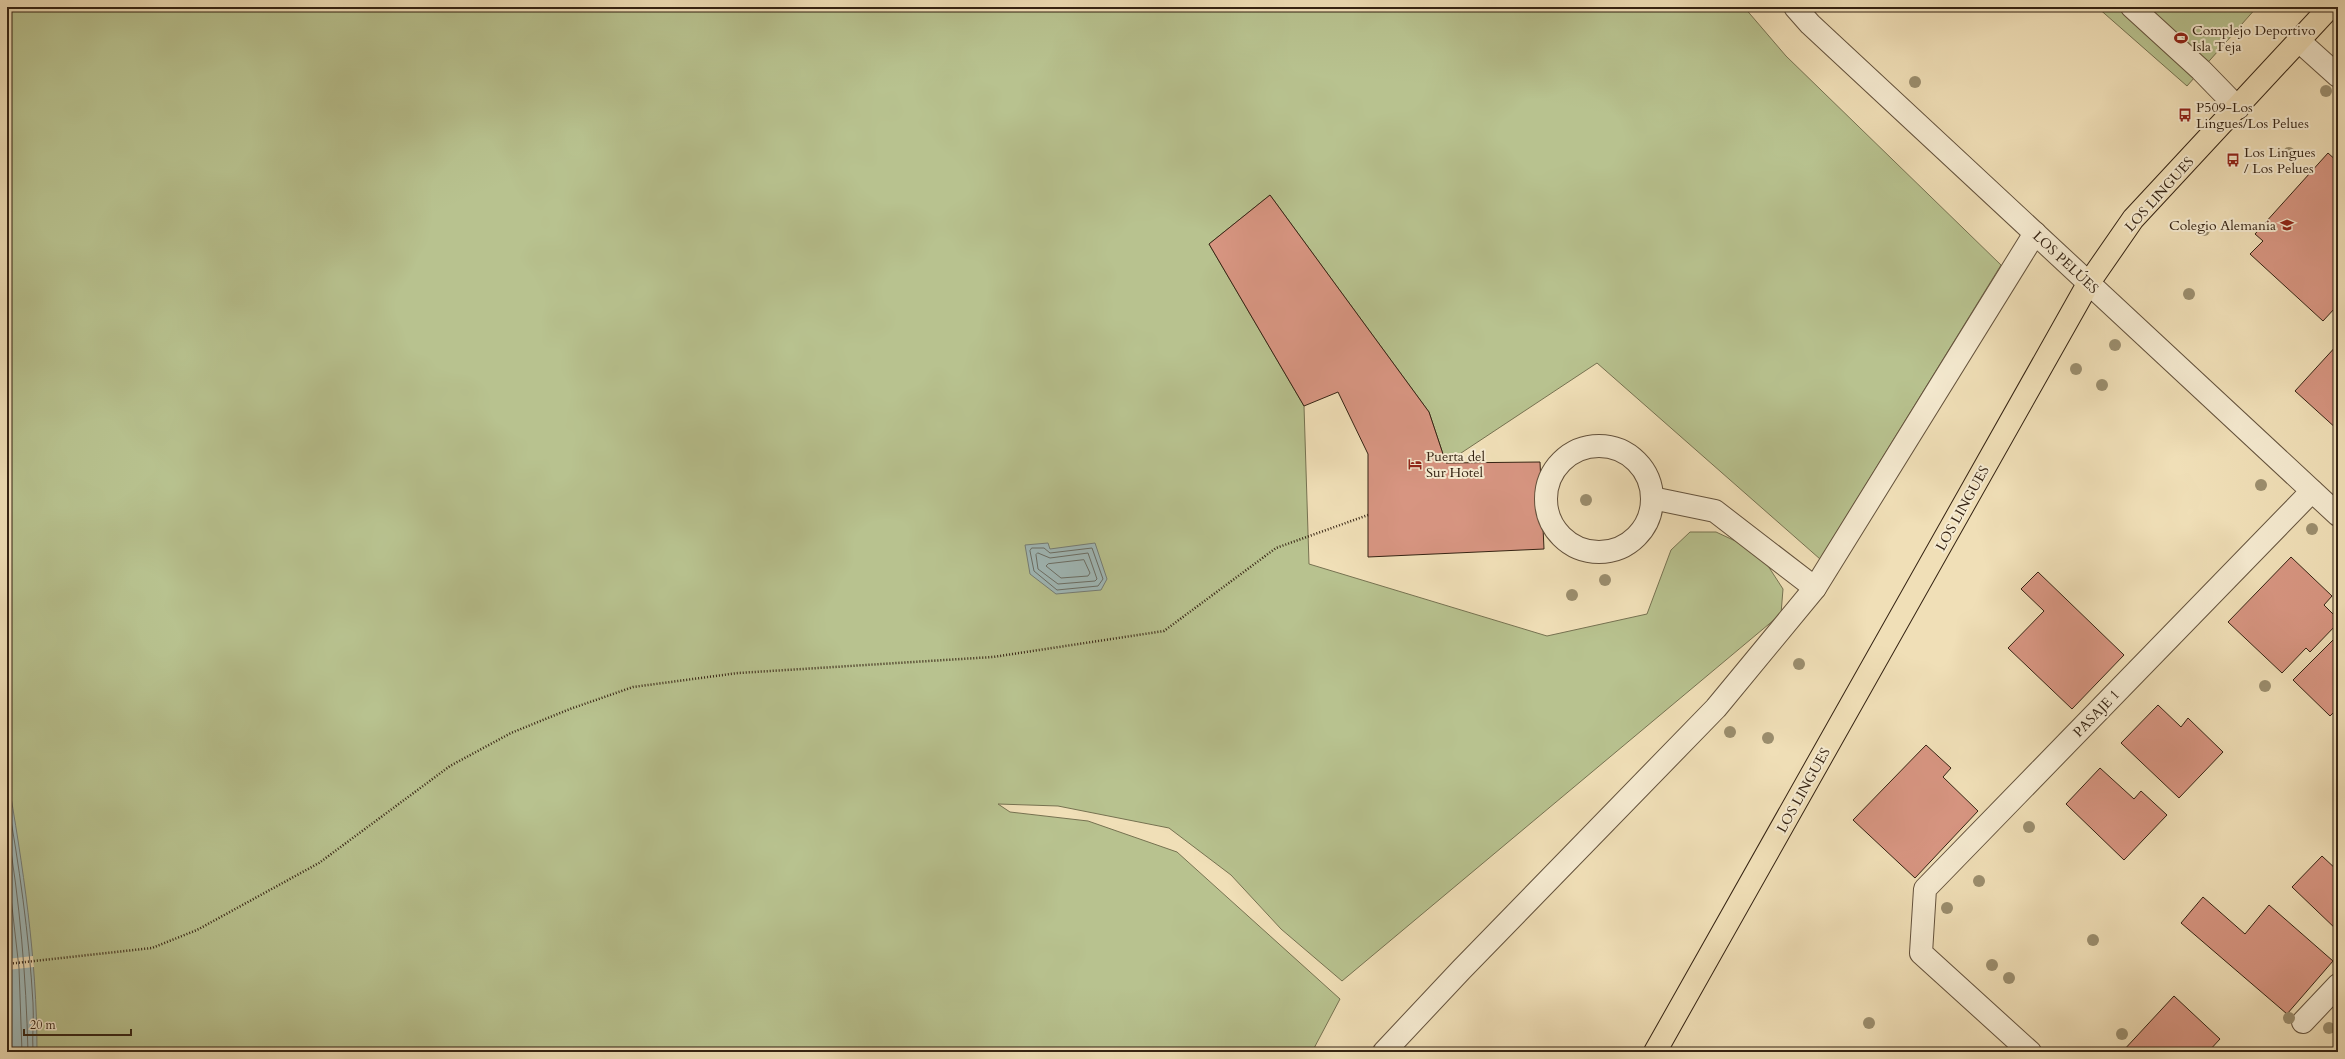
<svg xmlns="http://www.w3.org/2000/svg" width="2345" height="1059" font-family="Cardo,serif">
	<rect width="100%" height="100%" fill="#f0dfb7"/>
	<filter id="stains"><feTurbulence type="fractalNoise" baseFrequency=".005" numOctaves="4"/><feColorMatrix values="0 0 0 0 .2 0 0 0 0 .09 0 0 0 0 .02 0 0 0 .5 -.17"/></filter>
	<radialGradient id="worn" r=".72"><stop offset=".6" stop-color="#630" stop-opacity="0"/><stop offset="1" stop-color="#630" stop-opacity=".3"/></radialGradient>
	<!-- green -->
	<g fill="#b8c28f" stroke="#767251">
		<path d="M7,7H1744L1786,56L2001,265L1820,559L1597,363L1446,463L1429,412L1270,195L1209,244L1304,406L1309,564L1547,636L1647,614L1671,550L1690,532H1716L1759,552L1783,589L1781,614L1342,981L1281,929L1231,875L1169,828L1058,806L998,804L1010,812L1088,821L1177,852L1340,999L1312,1052H7Z"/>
		<path d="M2097,7H2257L2187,86Z"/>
	</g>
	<!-- water -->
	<g fill="#a0baba" stroke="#757e77">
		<path d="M1048,543L1050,549L1095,543L1107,579L1101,590L1056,594L1030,574L1025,545Z"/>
		<path d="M7,774C23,866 37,958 37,1052H7Z"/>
	</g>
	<!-- pier -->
	<path fill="#f0dfb7" d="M33,956L34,967L7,970V959Z"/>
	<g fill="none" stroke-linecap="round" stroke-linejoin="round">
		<!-- shore -->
		<g stroke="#6a6e66" stroke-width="1">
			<path d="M1032,548H1044L1050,553L1092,548L1103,579L1098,586L1057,590L1034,571L1030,551Z"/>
			<path d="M1038,553L1050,558L1088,553L1097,579L1095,581L1058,584L1038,569L1036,555Z"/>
			<path d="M1084,560L1090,573L1088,576L1061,578L1046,566L1048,564Z"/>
			<path d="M7,797C19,865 29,934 33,1003C34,1019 32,1036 33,1052"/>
			<path d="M7,827C20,902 26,976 28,1052"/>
			<path d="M7,863L19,968L22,1052"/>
		</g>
	</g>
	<!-- building -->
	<g fill="#d79581" stroke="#352313">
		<path d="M2328,153L2338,162V310L2335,308L2323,321L2250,254L2263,241L2255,234Z"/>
		<path d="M1270,195L1429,412L1446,463L1540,462L1544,549L1368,557V454L1338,392L1304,406L1209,244Z"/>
		<path d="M2338,344V430L2295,391Z"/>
		<path d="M2291,557L2332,596L2324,605L2338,619V623L2310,652L2306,648L2282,673L2228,622Z"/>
		<path d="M2038,572L2124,655L2072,709L2008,648L2044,611L2021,589Z"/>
		<path d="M2338,635V708L2330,716L2293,680Z"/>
		<path d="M2158,705L2181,727L2188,718L2223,752L2179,798L2121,743Z"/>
		<path d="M1926,745L1951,768L1943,777L1978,811L1915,878L1853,820Z"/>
		<path d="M2100,768L2134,799L2141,791L2167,815L2124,860L2066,804Z"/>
		<path d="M2322,856L2338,871V931L2292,887Z"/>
		<path d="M2203,897L2245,934L2269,905L2333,961L2287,1014L2181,923Z"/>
		<path d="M2174,996L2220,1039L2208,1052H2122Z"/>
	</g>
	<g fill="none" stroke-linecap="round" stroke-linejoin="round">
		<!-- minor casing -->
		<g stroke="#64523c" stroke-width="24">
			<g id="minor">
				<path d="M1795,7L1810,24L2338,515"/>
				<path d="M2132,7L2201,70L2238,108"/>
				<path d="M2299,41L2338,76"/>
				<circle cx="1599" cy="499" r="53"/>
				<path d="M1652,498L1715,511L1815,588L2035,233"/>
				<path d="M2303,1022L2338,985"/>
				<path d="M1384,1052L1461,970L1716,708L1815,588"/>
				<path d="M2030,1052L1921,953L1925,889L2312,491"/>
			</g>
		</g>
		<!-- major casing -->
		<g stroke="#352313" stroke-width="24">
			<path id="major" d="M1655,1052L2088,284L2133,219L2330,7"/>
		</g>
		<!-- path -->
		<path stroke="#352313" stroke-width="2.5" stroke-dasharray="1 2" stroke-linecap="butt" d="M7,964L152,948L197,930L319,863L450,766L511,733L570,709L633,687L738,673L993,657L1164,631L1276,548L1368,515"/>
		<!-- minor -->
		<use href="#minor" stroke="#f5ead0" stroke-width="22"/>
		<!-- major -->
		<use href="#major" stroke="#f0dfb7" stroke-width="22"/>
	</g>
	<!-- trees -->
	<g fill="#9b8e6e">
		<circle cx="1915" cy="82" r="6"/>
		<circle cx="2326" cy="91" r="6"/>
		<circle cx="2289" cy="153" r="6"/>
		<circle cx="2204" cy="230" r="6"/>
		<circle cx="2189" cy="294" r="6"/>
		<circle cx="2115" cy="345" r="6"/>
		<circle cx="2076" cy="369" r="6"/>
		<circle cx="2102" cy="385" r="6"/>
		<circle cx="2261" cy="485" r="6"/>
		<circle cx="1586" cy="500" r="6"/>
		<circle cx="2312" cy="529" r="6"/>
		<circle cx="1605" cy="580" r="6"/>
		<circle cx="1572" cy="595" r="6"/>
		<circle cx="1799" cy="664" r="6"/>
		<circle cx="2265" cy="686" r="6"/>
		<circle cx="1730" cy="732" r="6"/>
		<circle cx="1768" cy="738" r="6"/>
		<circle cx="2029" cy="827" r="6"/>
		<circle cx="1979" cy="881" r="6"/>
		<circle cx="1947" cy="908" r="6"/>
		<circle cx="2093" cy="940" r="6"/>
		<circle cx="1992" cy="965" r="6"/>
		<circle cx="2009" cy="978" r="6"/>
		<circle cx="2289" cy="1018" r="6"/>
		<circle cx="1869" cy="1023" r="6"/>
		<circle cx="2329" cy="1028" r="6"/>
		<circle cx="2122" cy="1034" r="6"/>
	</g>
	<!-- icons -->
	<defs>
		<g id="stadium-bare" transform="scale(1.08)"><path d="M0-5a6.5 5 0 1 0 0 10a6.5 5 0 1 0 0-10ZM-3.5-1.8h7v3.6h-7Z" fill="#8f2418" stroke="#f5ead0" stroke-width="2.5" paint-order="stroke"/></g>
		<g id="bus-bare" transform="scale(1.08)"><path d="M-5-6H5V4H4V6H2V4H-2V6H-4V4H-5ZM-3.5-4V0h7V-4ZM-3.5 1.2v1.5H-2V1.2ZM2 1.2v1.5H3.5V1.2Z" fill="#8f2418" stroke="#f5ead0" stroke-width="2.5" paint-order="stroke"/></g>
		<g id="school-bare" transform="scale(1.08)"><path d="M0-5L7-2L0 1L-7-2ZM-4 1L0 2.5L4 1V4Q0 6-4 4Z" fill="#8f2418" stroke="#f5ead0" stroke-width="2.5" paint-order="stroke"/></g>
		<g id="hotel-bare" transform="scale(1.08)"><path d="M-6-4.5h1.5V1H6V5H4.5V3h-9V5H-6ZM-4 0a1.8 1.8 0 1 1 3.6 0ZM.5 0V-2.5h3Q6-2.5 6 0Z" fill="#8f2418" stroke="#f5ead0" stroke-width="2.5" paint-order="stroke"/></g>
	</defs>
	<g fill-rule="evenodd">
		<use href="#stadium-bare" x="2181" y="38"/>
		<use href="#bus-bare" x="2185" y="115"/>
		<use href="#bus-bare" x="2233" y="160"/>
		<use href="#school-bare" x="2287" y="225"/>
		<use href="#hotel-bare" x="1415" y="464"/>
	</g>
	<g text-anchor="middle" stroke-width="4" stroke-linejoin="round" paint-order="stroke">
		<!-- poi labels -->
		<g font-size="14" fill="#352313" stroke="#f5ead0" text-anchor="start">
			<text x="2192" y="35">Complejo Deportivo<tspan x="2192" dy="16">Isla Teja</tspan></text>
			<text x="2196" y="112">P509-Los<tspan x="2196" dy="16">Lingues/Los Pelues</tspan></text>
			<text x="2244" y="157">Los Lingues<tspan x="2244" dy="16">/ Los Pelues</tspan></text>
			<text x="2276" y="230" text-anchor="end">Colegio Alemania</text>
			<text x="1426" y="461">Puerta del<tspan x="1426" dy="16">Sur Hotel</tspan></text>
		</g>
		<!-- street labels -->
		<g font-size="14" fill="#352313" stroke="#f5ead0">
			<text transform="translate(2159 194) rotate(-48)" y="5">LOS LINGUES</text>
			<text transform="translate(2066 262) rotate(43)" y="5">LOS PELÚES</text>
			<text transform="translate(1962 508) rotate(-61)" y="5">LOS LINGUES</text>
			<text transform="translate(2096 713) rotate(-46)" y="5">PASAJE 1</text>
			<text transform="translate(1803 790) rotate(-61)" y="5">LOS LINGUES</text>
		</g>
	</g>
	<!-- margin -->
	<rect width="2345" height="1059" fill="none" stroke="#f0dfb7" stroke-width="24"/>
	<rect x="8" y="8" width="2329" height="1043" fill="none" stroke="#352313" stroke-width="2"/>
	<rect x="12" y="12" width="2321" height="1035" fill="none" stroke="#352313"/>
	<!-- scale -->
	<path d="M24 1029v6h107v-6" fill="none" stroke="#352313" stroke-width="2"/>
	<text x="30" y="1029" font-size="12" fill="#352313" stroke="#f5ead0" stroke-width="3" paint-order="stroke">20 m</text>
	<rect width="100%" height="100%" filter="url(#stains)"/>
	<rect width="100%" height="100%" fill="url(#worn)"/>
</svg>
